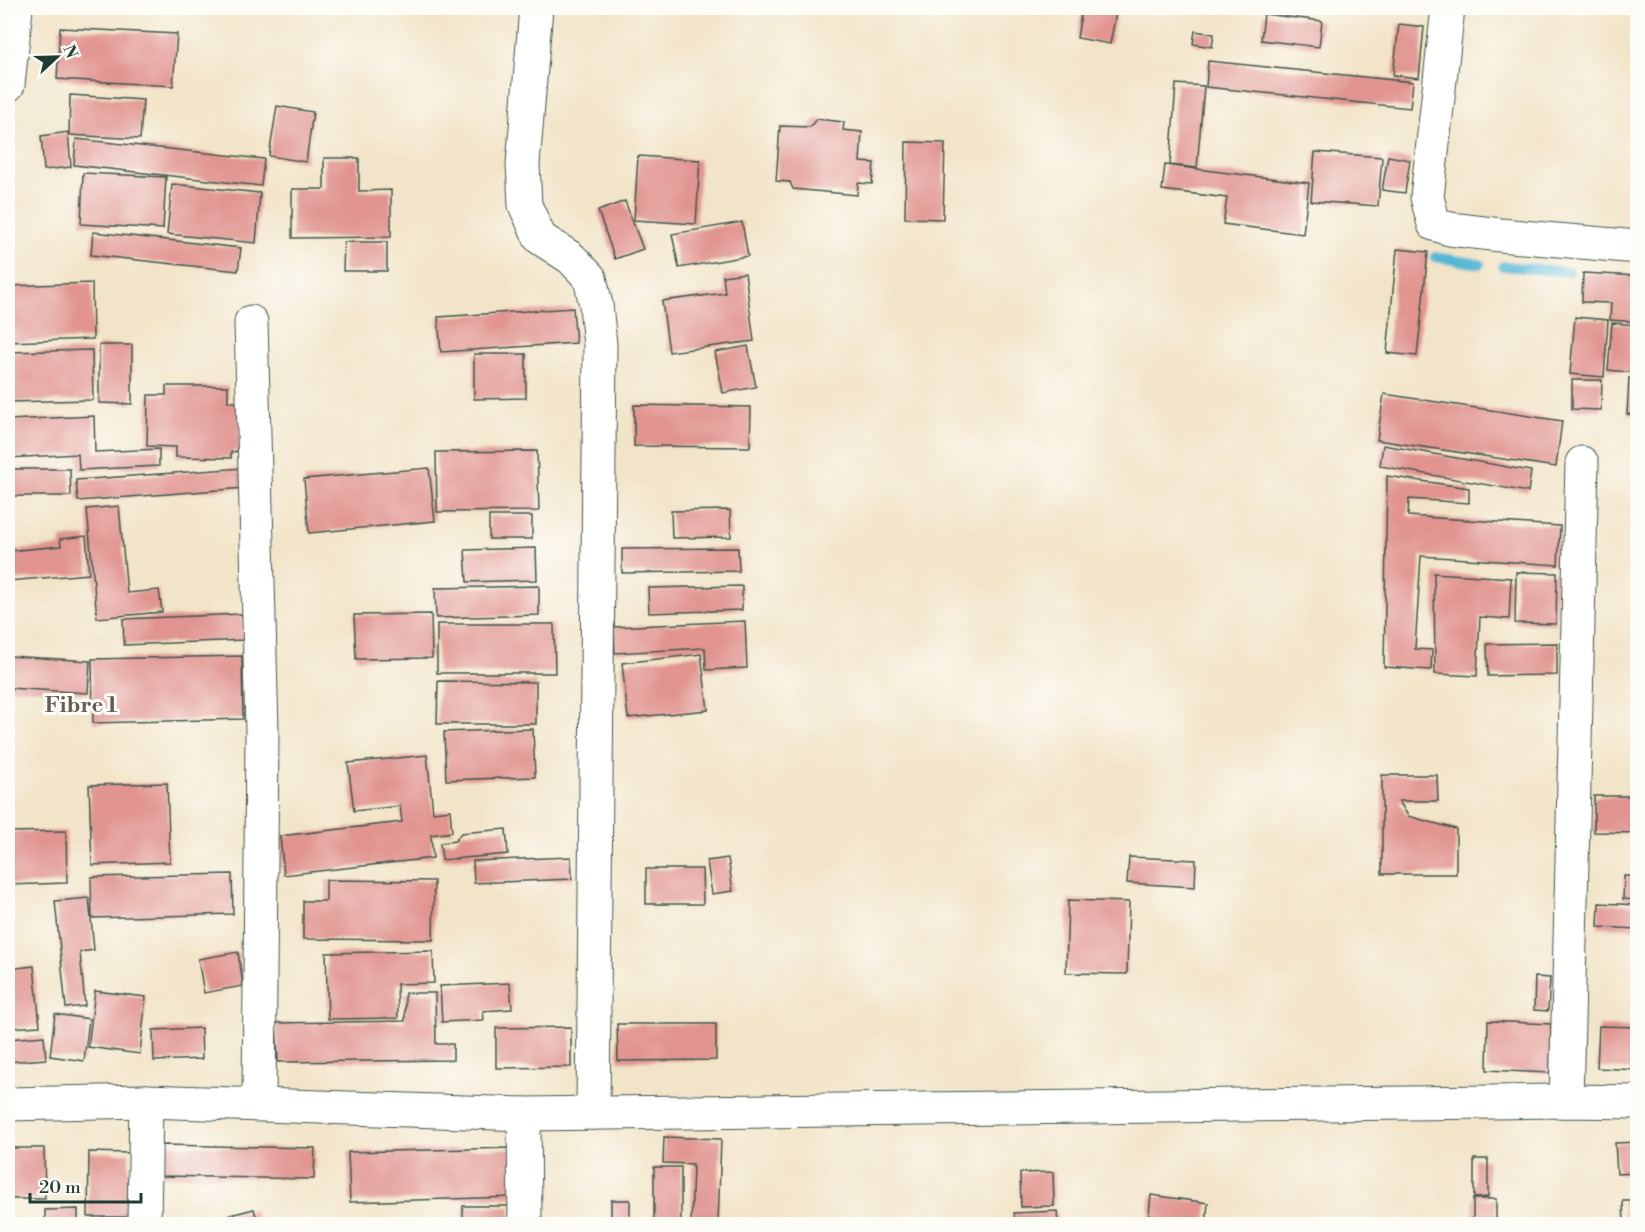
<svg xmlns="http://www.w3.org/2000/svg" width="1645" height="1232" font-family="'Libre Bodoni',serif">
	<rect width="100%" height="100%" fill="#fdfcf7"/>
	<filter id="ink" filterUnits="userSpaceOnUse"><feTurbulence type="fractalNoise" baseFrequency=".0167" numOctaves="2"/><feDisplacementMap in="SourceGraphic" scale="12" xChannelSelector="R" yChannelSelector="G"/><feConvolveMatrix kernelMatrix="1 2 1 2 8 2 1 2 1" color-interpolation-filters="sRGB"/></filter>
	<filter id="wash" filterUnits="userSpaceOnUse"><feTurbulence type="fractalNoise" baseFrequency=".008" numOctaves="4" result="noise"/><feDisplacementMap in="SourceGraphic" scale="24" xChannelSelector="R" yChannelSelector="G"/><feGaussianBlur stdDeviation="1.35" result="paint"/><feColorMatrix in="noise" values="0 0 0 0 0 0 0 0 0 0 0 0 0 0 0 0 0 1.4 0 .05"/><feComposite in="paint" operator="in"/></filter>
	<g filter="url(#wash)">
		<rect width="100%" height="100%" fill="#f2e4c8"/>
		<g fill="none" stroke-linecap="round" stroke-linejoin="round">
			<!-- stream -->
			<g stroke="#56b8d5" stroke-width="10">
				<path d="M1435,257L1480,264"/>
				<path d="M1503,266L1569,272"/>
			</g>
		</g>
		<g id="blocks">
			<!-- building -->
			<g fill="#e19490">
				<path d="M1082,8H1117L1110,44L1077,38Z"/>
				<path d="M1264,14L1322,21L1319,47L1261,40Z"/>
				<path d="M1399,24L1424,27L1419,78L1393,75Z"/>
				<path d="M60,28L177,34L173,86L57,79Z"/>
				<path d="M1195,31L1214,34L1212,47L1193,44Z"/>
				<path d="M1208,61L1413,82L1410,108L1206,87Z"/>
				<path d="M1176,84L1204,86L1197,168L1170,165Z"/>
				<path d="M70,95L143,100L140,139L69,135Z"/>
				<path d="M277,106L313,112L306,162L269,156Z"/>
				<path d="M816,119L844,122L843,130L862,132L860,162L874,163L872,184L858,183L857,195L793,189L790,182L776,181L780,126L810,127Z"/>
				<path d="M68,132L71,167L44,170L41,136Z"/>
				<path d="M76,139L264,159L261,186L74,165Z"/>
				<path d="M906,142L945,143L943,219L905,218Z"/>
				<path d="M1315,152L1382,157L1378,206L1311,201Z"/>
				<path d="M638,156L700,160L696,224L634,220Z"/>
				<path d="M1388,156L1410,160L1405,193L1382,190Z"/>
				<path d="M324,158H359V191L391,190V237L292,238V189H324Z"/>
				<path d="M1165,165L1309,183L1303,234L1223,224L1227,198L1162,190Z"/>
				<path d="M83,173L166,177L163,229L81,224Z"/>
				<path d="M172,184L260,193L256,243L167,234Z"/>
				<path d="M625,201L643,249L615,259L598,211Z"/>
				<path d="M742,222L748,256L679,268L672,234Z"/>
				<path d="M93,232L241,248L238,271L91,255Z"/>
				<path d="M344,242H387V271H343Z"/>
				<path d="M1397,249L1428,252L1417,356L1387,353Z"/>
				<path d="M745,273L754,341L669,352L662,301L725,293L723,276Z"/>
				<path d="M1583,273L1638,276V322L1610,320L1611,303L1582,302Z"/>
				<path d="M92,283L93,339L8,342V286Z"/>
				<path d="M573,308L576,343L441,352L438,317Z"/>
				<path d="M1575,317L1608,320L1604,377L1570,374Z"/>
				<path d="M1612,323L1638,325V373L1608,370Z"/>
				<path d="M99,345H132V404L99,403Z"/>
				<path d="M748,346L756,387L723,393L715,352Z"/>
				<path d="M92,350L93,400L8,402V352Z"/>
				<path d="M474,354H526V398L474,399Z"/>
				<path d="M1629,378L1638,379V415L1627,414Z"/>
				<path d="M1572,380H1602L1601,410L1572,409Z"/>
				<path d="M166,386H228V402H241L240,451L231,452V458L176,457V447L147,446L148,395H166Z"/>
				<path d="M1384,394L1562,421L1556,467L1377,440Z"/>
				<path d="M634,405L751,407L750,447L634,446Z"/>
				<path d="M94,416L95,452L159,449V466L79,470L78,454L8,458V420Z"/>
				<path d="M1383,445L1531,471L1528,492L1380,466Z"/>
				<path d="M537,451L539,511L437,512L436,452Z"/>
				<path d="M243,468L244,488L78,501L76,480Z"/>
				<path d="M429,468L435,521L309,533L304,479Z"/>
				<path d="M8,469H70L71,496H8Z"/>
				<path d="M1387,476L1469,488V503L1409,499L1408,516L1560,526L1558,565L1421,556L1415,649L1432,650L1431,670L1384,667Z"/>
				<path d="M119,506L127,593L159,590L162,612L97,618L87,509Z"/>
				<path d="M730,510L731,537L672,538L671,511Z"/>
				<rect x="489" y="516" width="43" height="23"/>
				<path d="M86,536L89,574L8,581V551L61,546L60,539Z"/>
				<path d="M536,548L537,580L467,582L465,550Z"/>
				<path d="M738,548L739,571L622,573V549Z"/>
				<path d="M1516,572L1557,573L1556,624L1515,623Z"/>
				<path d="M1434,573L1511,578L1509,619L1480,617L1477,676L1435,674Z"/>
				<path d="M539,586V615L436,618L435,588Z"/>
				<path d="M742,586V610L649,613L648,588Z"/>
				<path d="M242,614L244,640L124,645L123,619Z"/>
				<path d="M431,614L432,658L356,659L354,615Z"/>
				<path d="M745,621L747,668L706,670L705,648L615,653L614,627Z"/>
				<path d="M437,624H554L555,673H437Z"/>
				<path d="M1557,643V675L1488,676L1487,644Z"/>
				<path d="M701,654L708,710L628,718L622,663Z"/>
				<path d="M8,656L90,661L88,693L8,688Z"/>
				<path d="M242,656L243,719L93,723L92,659Z"/>
				<path d="M438,681L536,682V724H437Z"/>
				<path d="M533,729L535,777L446,780L444,732Z"/>
				<path d="M427,755L433,812L450,810L452,832L431,835L433,858L284,875L280,836L402,822L400,806L354,811L348,763Z"/>
				<path d="M1382,775H1437L1438,801H1399L1408,816L1456,829V874H1382Z"/>
				<path d="M167,783L170,862L92,865L89,785Z"/>
				<path d="M1594,796H1638V833L1594,832Z"/>
				<path d="M506,829L508,854L442,860L440,843L455,841L461,833Z"/>
				<path d="M66,831L67,883L8,885V832Z"/>
				<path d="M571,857L572,879L474,883L473,861Z"/>
				<path d="M1129,857L1196,860L1195,887L1127,883Z"/>
				<path d="M728,858L733,891L712,894L707,861Z"/>
				<path d="M646,869H702L703,904H646Z"/>
				<path d="M232,874L233,914L92,918L91,877Z"/>
				<path d="M1624,876H1638V900L1623,899Z"/>
				<path d="M326,880L434,881L433,940L303,939V901H326Z"/>
				<path d="M89,898L94,950L80,952L85,1006L66,1008L55,901Z"/>
				<path d="M1068,900L1129,902L1127,974L1066,973Z"/>
				<path d="M1599,903L1638,905V929L1598,927Z"/>
				<path d="M433,951L434,983L397,984L398,1018L328,1019L326,953Z"/>
				<path d="M238,952L243,986L204,993L198,959Z"/>
				<path d="M34,966L40,1026L9,1028L8,969Z"/>
				<path d="M1535,977L1550,978L1548,1011L1534,1010Z"/>
				<path d="M510,983L512,1009L483,1011L484,1020L442,1022L440,986Z"/>
				<path d="M95,991L146,997L140,1054L88,1047Z"/>
				<path d="M405,993H435L436,1044H453V1060L278,1062L276,1023L405,1021Z"/>
				<path d="M55,1014L89,1019L84,1061L50,1056Z"/>
				<path d="M1488,1021L1551,1024L1550,1073L1487,1070Z"/>
				<path d="M617,1024H716V1060L618,1061Z"/>
				<path d="M1599,1026L1638,1027V1070L1597,1068Z"/>
				<path d="M571,1027V1067L496,1068V1028Z"/>
				<path d="M201,1028L202,1059L154,1061L153,1030Z"/>
				<path d="M44,1036L46,1059L8,1062V1039Z"/>
				<path d="M664,1137L721,1139L718,1224H691L693,1164L663,1163Z"/>
				<path d="M1638,1142V1173L1617,1174L1615,1143Z"/>
				<path d="M161,1145L315,1148L314,1179L161,1176Z"/>
				<path d="M8,1148H44L45,1199H8Z"/>
				<path d="M512,1148L513,1197L350,1202L348,1152Z"/>
				<path d="M89,1152L129,1153L128,1217H88Z"/>
				<path d="M1474,1159H1488V1197L1474,1198Z"/>
				<rect x="654" y="1167" width="27" height="57"/>
				<path d="M1053,1172L1054,1206L1021,1207L1020,1173Z"/>
				<path d="M1151,1195L1208,1203L1206,1224H1148Z"/>
				<rect x="1473" y="1199" width="23" height="25"/>
				<rect x="611" y="1200" width="19" height="24"/>
				<path d="M1623,1201H1638V1224H1624Z"/>
				<rect x="463" y="1206" width="48" height="18"/>
				<path d="M78,1209V1224H45V1210Z"/>
				<path d="M254,1209L258,1224H204L203,1222Z"/>
				<path d="M1057,1211L1058,1224H1015L1014,1213Z"/>
			</g>
		</g>
	</g>
	<g filter="url(#ink)">
		<use href="#blocks" fill-opacity="0" stroke="#3f564a" stroke-width="1.5"/>
		<g fill="none" stroke-linecap="round" stroke-linejoin="round">
			<!-- minor casing -->
			<g stroke="#3f564a" stroke-width="35">
				<g id="minor">
					<path d="M536,8L523,164L525,205L540,238L571,258L590,278L596,305L600,345L593,1113"/>
					<path d="M1448,8L1427,197L1434,224L1450,229L1500,235L1638,247"/>
					<path d="M8,85L16,8"/>
					<path d="M251,322L262,731L259,1104"/>
					<path d="M1566,1101L1582,463"/>
					<path d="M8,1104L146,1101L524,1114L1566,1101L1638,1102"/>
					<path d="M524,1114L525,1224"/>
					<path d="M144,1224L146,1101"/>
				</g>
			</g>
			<!-- minor -->
			<use href="#minor" stroke="#fff" stroke-width="33"/>
		</g>
	</g>
	<g text-anchor="middle" stroke-width="6" stroke-linejoin="round" paint-order="stroke">
		<!-- quarter labels -->
		<g font-size="22" font-weight="bold" fill="#635b54" stroke="#fdfcf7">
			<text x="81" y="712">Fibre 1</text>
		</g>
	</g>
	<!-- margin -->
	<rect width="1645" height="1232" fill="none" stroke="#fdfcf7" stroke-width="30"/>
	<!-- north arrow -->
	<g transform="translate(57 57) rotate(68)" stroke="#fdfcf7" stroke-width="4.5" paint-order="stroke">
	<path d="M0-4.5L10 22L0 15L-10 22Z" fill="#1f3d34"/>
	<text y="-9" font-size="16" font-weight="bold" text-anchor="middle" fill="#1f3d34">N</text>
	</g>
	<!-- scale -->
	<path d="M30 1193v9h111v-9" fill="none" stroke="#1f3d34" stroke-width="3"/>
	<text x="39" y="1193" font-size="18" fill="#1f3d34" stroke="#fdfcf7" stroke-width="4.5" paint-order="stroke">20 m</text>
</svg>
